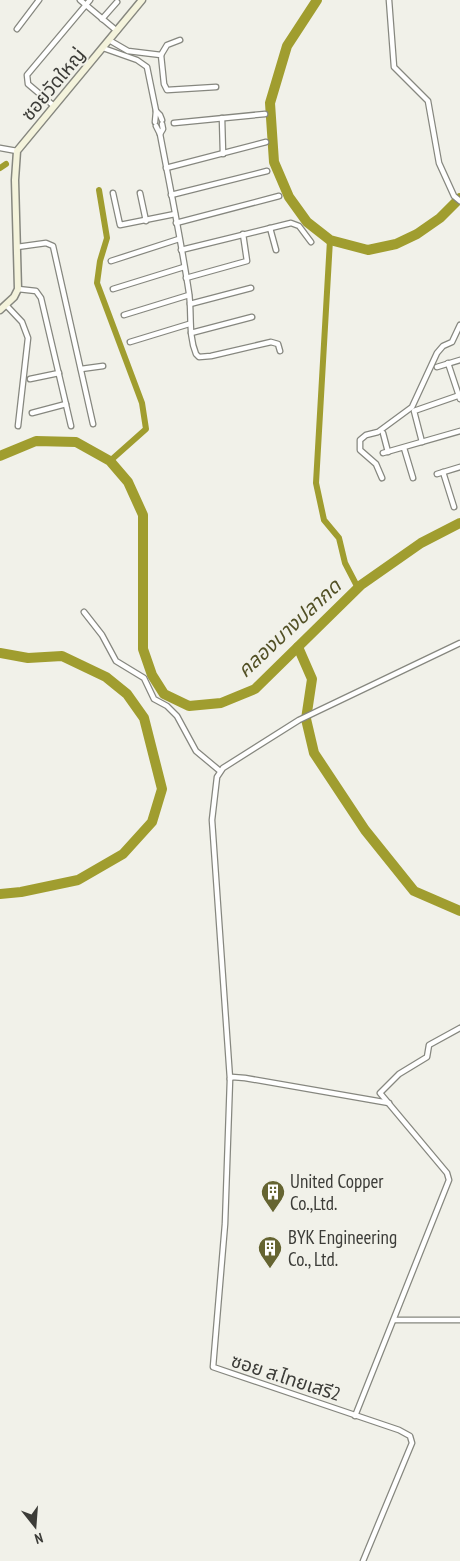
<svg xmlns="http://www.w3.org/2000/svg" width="460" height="1561" font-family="'PT Sans Narrow','Noto Sans Thai',sans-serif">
	<rect width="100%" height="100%" fill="#f1f1e9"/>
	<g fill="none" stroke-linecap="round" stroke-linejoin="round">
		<!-- canal -->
		<g stroke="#a09d2f" stroke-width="6">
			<path d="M0,168L6,164"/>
			<path d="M99,190L107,238L100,261L97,283L142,403L146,429L110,461"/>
			<path d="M330,240L316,483L324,520L339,538L345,563L358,588"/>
		</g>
		<!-- river -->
		<g stroke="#a09d2f" stroke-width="10">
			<path d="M317,0L287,46L270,103L274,162L289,197L307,222L330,240L368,250L396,244L417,234L440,218L460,198"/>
			<path d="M0,456L36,441L76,442L110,461L128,482L143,515V649L152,675L164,694L189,706L221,703L255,689L361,585L421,543L460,523"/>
			<path d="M298,647L312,679L306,719L314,753L365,830L414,891L460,911"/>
			<path d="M0,653L28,658L62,656L106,677L127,694L144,718L162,789L152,822L123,854L78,880L21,892L0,894"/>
		</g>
		<!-- street casing -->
		<g stroke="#86877f" stroke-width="7">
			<g id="street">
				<path d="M80,0L117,31"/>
				<path d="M389,0L394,67L428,101L439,163L454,196L460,201"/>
				<path d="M102,19L117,2"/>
				<path d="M17,29L39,0"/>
				<path d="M109,40L128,51L161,55L164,84L167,90L216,87"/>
				<path d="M103,48L137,60L147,67L156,111L155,122"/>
				<path d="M161,55L167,45L180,40"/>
				<path d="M54,106L28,84L27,75L90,0"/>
				<path d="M156,111L160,115L162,120"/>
				<path d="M222,118L223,154"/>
				<path d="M174,123L265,114"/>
				<path d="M156,126L160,134C170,187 181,240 189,293C192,314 188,335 196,354L199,357L211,356L271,342L278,344L280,351"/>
				<path d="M160,134L163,129L162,124"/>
				<path d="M0,148L17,151"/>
				<path d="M166,168L266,142"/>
				<path d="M113,193L120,225L175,214"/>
				<path d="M140,193L146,221"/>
				<path d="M171,195L267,171"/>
				<path d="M176,223L279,196"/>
				<path d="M270,228L276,250"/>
				<path d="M17,247L46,243L53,246L93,424"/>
				<path d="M181,250L291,223L299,226L311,242"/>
				<path d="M111,261L179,239"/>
				<path d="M186,278L247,261L243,234"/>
				<path d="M18,289L36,291L41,298L71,426"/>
				<path d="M113,289L184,267"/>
				<path d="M190,304L251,288"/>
				<path d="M6,305L22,322L28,338L18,426"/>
				<path d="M124,315L189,295"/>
				<path d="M191,333L252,317"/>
				<path d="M130,342L189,324"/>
				<path d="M448,363L460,399"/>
				<path d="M437,367L460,360"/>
				<path d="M81,369L103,366"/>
				<path d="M30,379L59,373"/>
				<path d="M32,413L66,404"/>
				<path d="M383,433L388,452"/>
				<path d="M422,442L414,411L460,395"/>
				<path d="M404,448L413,478"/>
				<path d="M383,453L460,431"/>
				<path d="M443,472L454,507"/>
				<path d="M437,474L460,467"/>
				<path d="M382,478L376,464L360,450V440L366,435L378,432L412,407L437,353L443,346L452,342L460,325"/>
				<path d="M84,612L102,635L116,661L144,678L154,699L167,706L177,716L196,751L220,771"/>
				<path d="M230,1079L232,1077L245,1078L389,1103"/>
				<path d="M394,1320H460"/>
				<path d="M355,1416L449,1180L447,1173L380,1093L399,1074L427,1057L429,1045L460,1028"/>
				<path d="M363,1561L412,1443L410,1436L399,1430L213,1367L225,1224L230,1079L212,820L217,777L223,768L299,720L460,643"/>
			</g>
		</g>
		<!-- secondary casing -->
		<g stroke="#86877f" stroke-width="9">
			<path id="secondary" d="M0,310L14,297L18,289L15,180L17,151L142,0"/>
		</g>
		<!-- street -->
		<use href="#street" stroke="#fff" stroke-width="4.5"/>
		<!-- secondary -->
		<use href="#secondary" stroke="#f4f3dc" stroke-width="6"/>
	</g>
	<!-- icons -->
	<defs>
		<g id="building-pin" transform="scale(1.25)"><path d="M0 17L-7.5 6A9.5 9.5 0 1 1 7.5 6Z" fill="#656431" stroke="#f1f1e9"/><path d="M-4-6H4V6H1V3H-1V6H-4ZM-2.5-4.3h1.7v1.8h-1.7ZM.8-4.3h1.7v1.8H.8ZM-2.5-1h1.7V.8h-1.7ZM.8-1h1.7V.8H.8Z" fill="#fff"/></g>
	</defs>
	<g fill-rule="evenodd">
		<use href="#building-pin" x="273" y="1192"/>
		<use href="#building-pin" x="270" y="1248"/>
	</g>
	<g text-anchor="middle" stroke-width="4" stroke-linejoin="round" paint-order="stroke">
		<!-- street labels -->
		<g font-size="19" fill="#3c3c38" stroke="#f1f1e9">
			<text transform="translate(53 84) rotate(-50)" y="7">ซอยวัดใหญ่</text>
			<text transform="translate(286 1377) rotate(18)" y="7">ซอย ส.ไทยเสรี2</text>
		</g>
		<!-- poi labels -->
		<g font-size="19" fill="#3c3c38" stroke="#f1f1e9" text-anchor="start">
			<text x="290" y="1188">United Copper<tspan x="290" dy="22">Co.,Ltd.</tspan></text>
			<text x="288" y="1244">BYK Engineering<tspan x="288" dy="22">Co., Ltd.</tspan></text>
		</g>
		<!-- water labels -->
		<g font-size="20" font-style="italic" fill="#525025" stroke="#f1f1e9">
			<text transform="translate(289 628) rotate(-43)" y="7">คลองบางปลากด</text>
		</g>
	</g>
	<!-- north arrow -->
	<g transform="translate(35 1526) rotate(163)" stroke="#f1f1e9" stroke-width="4" paint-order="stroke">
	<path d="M0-4L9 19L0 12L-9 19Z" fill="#3c3c38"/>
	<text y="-8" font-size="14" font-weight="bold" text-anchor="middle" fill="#3c3c38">N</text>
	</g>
</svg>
